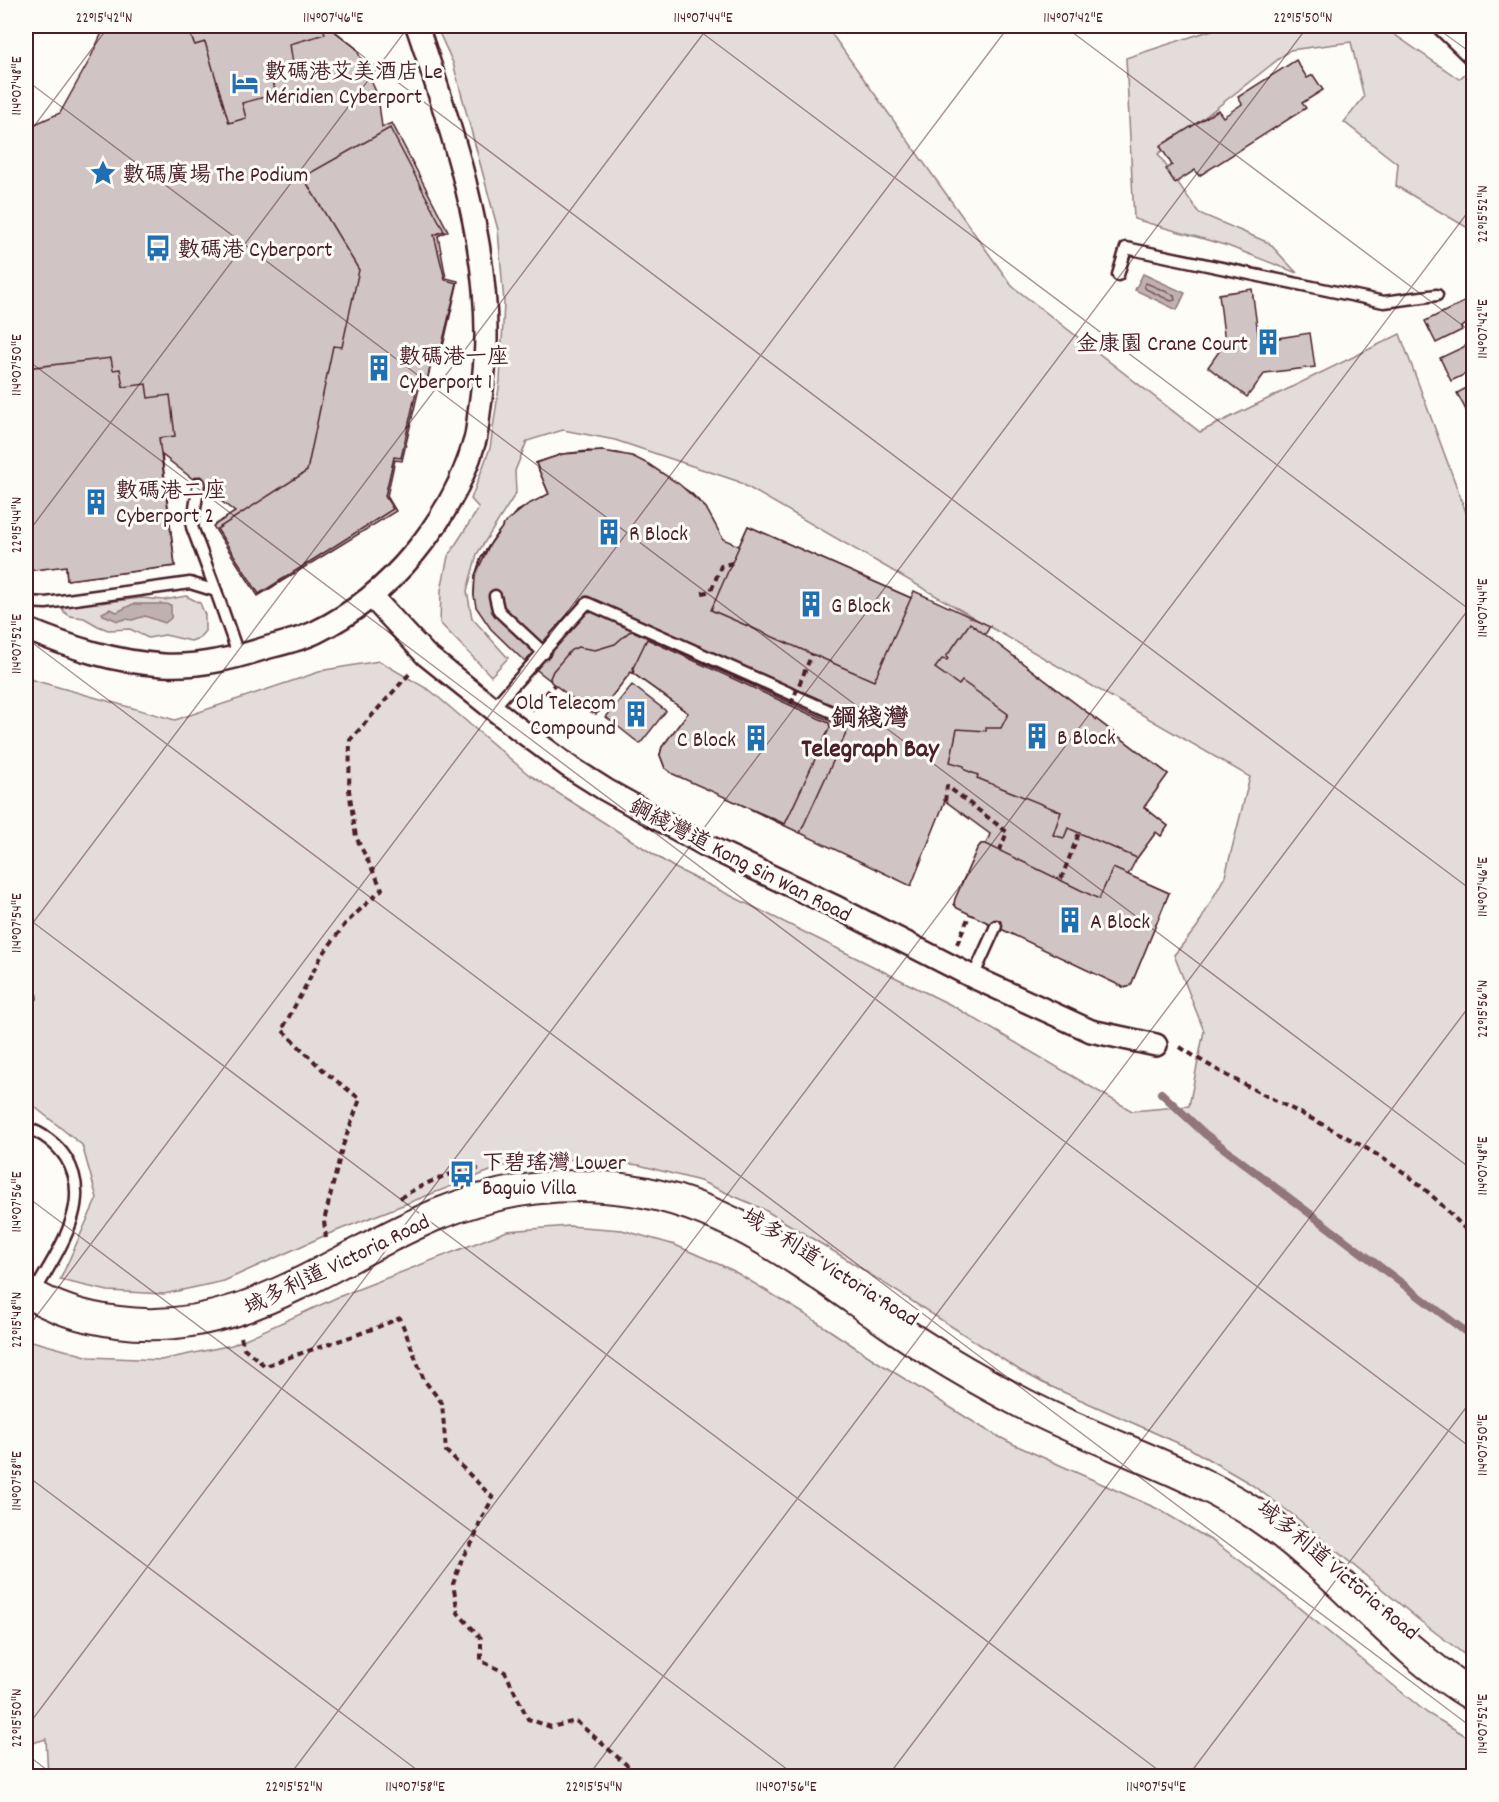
<svg xmlns="http://www.w3.org/2000/svg" width="1499" height="1802" font-family="Dekko,'LXGW WenKai TC',sans-serif">
	<rect width="100%" height="100%" fill="#fdfcf7"/>
	<filter id="ink" filterUnits="userSpaceOnUse"><feTurbulence type="fractalNoise" baseFrequency=".0167" numOctaves="2"/><feDisplacementMap in="SourceGraphic" scale="12" xChannelSelector="R" yChannelSelector="G"/><feConvolveMatrix kernelMatrix="1 2 1 2 8 2 1 2 1" color-interpolation-filters="sRGB"/></filter>
	<g filter="url(#ink)">
		<!-- green -->
		<g fill="#e3dcda" stroke="#967e82" stroke-width="1.5">
			<path d="M436,26H826L1012,286L1200,432L1400,334L1473,531V1661L1419,1620L1292,1514L1249,1483L1189,1448L1043,1383L1021,1371L843,1257L763,1209L700,1181L639,1165L576,1159L503,1166L326,1235L224,1281L164,1294L108,1291L60,1280L97,1198L82,1145L26,1100V678L175,720L325,670L379,661L431,691L528,774L675,868L953,1006L1132,1111L1189,1106L1204,1031L1174,955L1197,927L1225,876L1250,777L737,481L615,440L563,430L527,441L515,471L516,493L477,554L467,591L472,618L508,658L491,676L440,623L441,590L448,556L479,508L471,499L490,448L500,381L504,303L498,230L453,63Z"/>
			<path d="M1224,26H1382L1459,79L1473,67V231L1396,186L1398,164L1344,122L1364,97L1351,42L1290,50L1158,154L1199,213L1269,243L1297,273L1228,246L1134,219L1126,58Z"/>
			<path d="M186,596L200,603L205,615V631L199,638L191,641L165,635L148,638L130,629L108,630L98,626L84,618L70,616L64,612L62,607L65,604L99,599L101,603L141,598L164,600Z"/>
			<path d="M569,1226L622,1230L675,1245L732,1270L808,1316L876,1361L988,1431L1013,1444L1158,1509L1214,1542L1253,1570L1427,1713L1473,1740V1776H48L46,1739L26,1745V1342L32,1341L90,1357L161,1360L232,1345L338,1297L507,1231Z"/>
		</g>
		<!-- water -->
		<g fill="#c0b1b1" stroke="#91777b" stroke-width="1.5">
			<path d="M1143,274L1185,293L1177,310L1135,290Z"/>
			<path d="M133,604H166L171,605V618L165,623L145,616L132,620L125,619L118,621L103,615L102,613L110,609L117,612Z"/>
		</g>
		<g fill="none" stroke-linecap="round" stroke-linejoin="round">
			<!-- shore -->
			<path stroke="#795961" stroke-width="1.5" d="M1146,283L1174,295L1175,300L1171,301L1146,289L1144,286Z"/>
			<!-- stream -->
			<path stroke="#91777b" stroke-width="8" d="M1161,1093L1205,1134L1474,1338"/>
		</g>
		<!-- building -->
		<g fill="#d0c5c4" stroke="#4a1f2b" stroke-width="1.5">
			<path d="M105,26H332L335,31L356,48L378,96L382,127L392,123L448,231L438,236L446,278L458,281L441,355L434,353L426,385L420,384L402,461L395,460L387,496L396,511L258,596L213,526L235,512L162,455L175,566L67,580L66,566L26,571V128L60,113L89,61Z"/>
			<path d="M186,26H323L325,34L290,44L293,64L271,73L276,94L242,103L246,118L229,123L205,42L195,45Z"/>
			<path d="M1296,60L1307,78L1313,75L1323,90L1302,103L1306,108L1199,176L1195,170L1175,183L1166,169L1172,165L1160,146L1218,110L1223,117L1242,104L1238,97Z"/>
			<path d="M390,128L444,231L434,235L445,280L457,283L440,353L434,352L426,384L418,383L401,458L394,457L385,496L393,509L259,594L217,529L307,471L333,346L342,347L359,270L303,177Z"/>
			<path d="M1252,289L1259,341L1310,333L1315,367L1265,373L1247,397L1208,367L1225,343L1219,294Z"/>
			<path d="M1468,300L1474,311V320L1461,327L1462,330L1436,343L1425,321Z"/>
			<path d="M1474,342V370L1451,381L1440,358Z"/>
			<path d="M111,358L113,370L120,369L123,387L146,384L148,398L170,395L175,436L159,438L175,566L67,580L66,566L26,571V368Z"/>
			<path d="M1474,384V411L1468,414L1457,393Z"/>
			<path d="M588,451L618,453L648,464L691,493L706,508L728,551L726,552L724,546L696,559L704,604L636,608L633,591L639,588L634,575L614,557L603,553L589,552L574,554L563,562L554,571L547,583L540,604L514,597L474,596L475,576L481,558L496,535L516,512L549,494L536,463L563,454Z"/>
			<path d="M603,451L600,488L631,494L642,500L668,519L691,493L712,519L728,551L726,552L724,546L696,559L704,604L636,608L633,591L652,583L645,567L635,556L622,547L609,541L594,539L569,544L574,554L563,562L554,571L547,583L540,604L514,597L474,596L475,576L481,558L496,535L516,512L549,494L536,463L563,454Z"/>
			<path d="M603,451L632,456L648,464L679,484L706,508L723,539L739,546L748,526L911,598L914,591L990,626L985,635L1168,774L1144,807L1168,826L1161,836L1156,832L1137,858L1128,875L1169,893L1131,985L1128,987H1123L957,908L954,904L955,899L977,849L981,844H986L990,834L945,801L911,886L665,768L660,755L662,747L688,713L631,672L600,711L596,714L591,712L520,657L491,629L476,607L474,596L475,576L489,546L505,523L527,505L549,494L536,463L563,454Z"/>
			<path d="M748,526L911,598L874,681L711,610Z"/>
			<path d="M970,623L1168,774L1144,807L1168,826L1161,836L1156,832L1137,858L1068,828L1064,838L1053,835L1061,812L977,778L978,775L965,770L964,766L950,762L957,729L986,731V728H1001L1008,714L962,681L959,685L935,668L942,659L947,660L948,658L946,657Z"/>
			<path d="M633,631L848,729L800,833L665,768L660,755L662,747L688,713L631,672L600,711L596,714L591,712L551,682L550,678L553,671L571,650L578,647L595,650L615,644L629,632Z"/>
			<path d="M647,639L829,723L830,727L785,824L673,774L665,768L660,755L662,747L688,713L634,674L633,668Z"/>
			<path d="M632,685L666,711L640,744L606,717Z"/>
			<path d="M981,844H986L1099,899L1113,868L1169,893L1131,985L1128,987H1123L957,908L954,904L955,899L977,849Z"/>
			<path d="M26,904L37,999L26,1001Z"/>
		</g>
		<g fill="none" stroke-linecap="round" stroke-linejoin="round">
			<!-- lane casing -->
			<g stroke="#4a1f2b" stroke-width="15">
				<g id="lane">
					<path d="M1467,47L1472,26"/>
					<path d="M1118,275L1126,248L1384,302L1437,295"/>
					<path d="M199,483L192,527L216,591"/>
					<path d="M495,596L498,609L501,613L544,653"/>
					<path d="M26,602L46,603L190,583L216,591L239,657"/>
					<path d="M493,708L587,603L861,725"/>
					<path d="M973,977L996,926"/>
					<path d="M26,1128C41,1132 57,1144 66,1158C95,1204 55,1254 33,1295"/>
				</g>
			</g>
			<!-- street casing -->
			<g stroke="#4a1f2b" stroke-width="26">
				<g id="street">
					<path d="M1444,26L1474,55"/>
					<path d="M372,597L426,655L516,727L568,766L606,790L705,845L838,908L973,977L1091,1031L1156,1045"/>
					<path d="M26,629C70,647 114,662 163,665C200,667 235,658 269,647C285,643 302,639 316,632C390,596 453,519 475,440C478,429 478,417 480,406C483,383 486,360 486,337C487,232 450,124 417,26"/>
				</g>
			</g>
			<!-- secondary casing -->
			<g stroke="#4a1f2b" stroke-width="34">
				<path id="secondary" d="M26,1291C54,1309 85,1318 118,1322C241,1339 331,1258 438,1214C500,1189 565,1180 631,1190C732,1205 809,1268 890,1324C933,1354 978,1380 1024,1404C1106,1447 1198,1471 1274,1527C1344,1579 1398,1651 1474,1696"/>
			</g>
			<!-- path -->
			<g stroke="#4a1f2b" stroke-width="4" stroke-dasharray="6 4.5" stroke-linecap="butt">
				<path d="M531,710L554,685"/>
				<path d="M945,801L947,786L1007,832L1000,850"/>
				<path d="M1061,879L1079,833"/>
				<path d="M957,944L970,914"/>
				<path d="M1180,1047C1249,1093 1328,1121 1396,1167C1422,1184 1453,1215 1474,1239"/>
				<path d="M400,1198C420,1185 455,1169 479,1169"/>
				<path d="M326,1238L324,1221L342,1148L360,1099L325,1072L282,1030L321,957L345,924L382,889L356,837L349,790L350,740L411,672"/>
				<path d="M241,1337L244,1348L265,1366C310,1349 356,1337 400,1318L424,1380L442,1403L446,1451L493,1498L480,1521L474,1540L463,1556L453,1584L458,1613L481,1638V1661L505,1672L528,1719L551,1727L576,1721L636,1773L648,1776"/>
			</g>
			<!-- lane -->
			<use href="#lane" stroke="#fdfcf7" stroke-width="10"/>
			<!-- street -->
			<use href="#street" stroke="#fdfcf7" stroke-width="21"/>
			<!-- secondary -->
			<use href="#secondary" stroke="#fdfcf7" stroke-width="30"/>
			<!-- path-bridge -->
			<g stroke="#4a1f2b" stroke-width="4" stroke-dasharray="6 4.5" stroke-linecap="butt">
				<path d="M702,593L711,591L721,566L732,563"/>
				<path d="M791,704L812,654"/>
			</g>
		</g>
	</g>
	<!-- ticks -->
	<path fill="none" stroke="#4a1f2b" stroke-width="1.5" stroke-opacity="0.45" d="M323,26L1474,892M693,26L1474,613M1064,26L1474,334M1434,26L1474,55M26,80L1474,1171M26,137L109,26M26,359L1474,1450M26,535L409,26M26,638L1474,1729M26,917L1166,1776M26,932L709,26M26,1196L796,1776M26,1330L1009,26M26,1475L425,1776M26,1728L1308,26M26,1754L55,1776M289,1776L1474,204M588,1776L1474,602M888,1776L1474,1000M1188,1776L1474,1397"/>
	<!-- icons -->
	<defs>
		<g id="hotel-bare" transform="scale(2.07)"><path d="M-6-4.5h1.5V1H6V5H4.5V3h-9V5H-6ZM-4 0a1.8 1.8 0 1 1 3.6 0ZM.5 0V-2.5h3Q6-2.5 6 0Z" fill="#1f6fb2" stroke="#fdfcf7" stroke-width="2.5" paint-order="stroke"/></g>
		<g id="sight-bare" transform="scale(2.07)"><path d="M0-6L1.8-2.2L6-1.7L2.9 1.2L3.7 5.4L0 3.3L-3.7 5.4L-2.9 1.2L-6-1.7L-1.8-2.2Z" fill="#1f6fb2" stroke="#fdfcf7" stroke-width="2.5" paint-order="stroke"/></g>
		<g id="bus-bare" transform="scale(2.07)"><path d="M-5-6H5V4H4V6H2V4H-2V6H-4V4H-5ZM-3.5-4V0h7V-4ZM-3.5 1.2v1.5H-2V1.2ZM2 1.2v1.5H3.5V1.2Z" fill="#1f6fb2" stroke="#fdfcf7" stroke-width="2.5" paint-order="stroke"/></g>
		<g id="building-bare" transform="scale(2.07)"><path d="M-4-6H4V6H1V3H-1V6H-4ZM-2.5-4.3h1.7v1.8h-1.7ZM.8-4.3h1.7v1.8H.8ZM-2.5-1h1.7V.8h-1.7ZM.8-1h1.7V.8H.8Z" fill="#1f6fb2" stroke="#fdfcf7" stroke-width="2.5" paint-order="stroke"/></g>
	</defs>
	<g fill-rule="evenodd">
		<use href="#hotel-bare" x="245" y="83"/>
		<use href="#sight-bare" x="103" y="173"/>
		<use href="#bus-bare" x="158" y="248"/>
		<use href="#building-bare" x="1268" y="342"/>
		<use href="#building-bare" x="379" y="368"/>
		<use href="#building-bare" x="96" y="502"/>
		<use href="#building-bare" x="609" y="532"/>
		<use href="#building-bare" x="811" y="604"/>
		<use href="#building-bare" x="636" y="714"/>
		<use href="#building-bare" x="1037" y="736"/>
		<use href="#building-bare" x="756" y="738"/>
		<use href="#building-bare" x="1070" y="920"/>
		<use href="#bus-bare" x="462" y="1174"/>
	</g>
	<g text-anchor="middle" stroke-width="6" stroke-linejoin="round" paint-order="stroke">
		<!-- poi labels -->
		<g font-size="22" fill="#4a1f2b" stroke="#fdfcf7" text-anchor="start">
			<text x="265" y="78">數碼港艾美酒店 Le<tspan x="265" dy="25">Méridien Cyberport</tspan></text>
			<text x="123" y="181">數碼廣場 The Podium</text>
			<text x="178" y="256">數碼港 Cyberport</text>
			<text x="1248" y="350" text-anchor="end">金康園 Crane Court</text>
			<text x="399" y="363">數碼港一座<tspan x="399" dy="25">Cyberport 1</tspan></text>
			<text x="116" y="497">數碼港二座<tspan x="116" dy="25">Cyberport 2</tspan></text>
			<text x="629" y="540">R Block</text>
			<text x="831" y="612">G Block</text>
			<text x="616" y="709" text-anchor="end">Old Telecom<tspan x="616" dy="25">Compound</tspan></text>
			<text x="1057" y="744">B Block</text>
			<text x="736" y="746" text-anchor="end">C Block</text>
			<text x="1090" y="928">A Block</text>
			<text x="482" y="1169">下碧瑤灣 Lower<tspan x="482" dy="25">Baguio Villa</tspan></text>
		</g>
		<!-- street labels -->
		<g font-size="22" fill="#4a1f2b" stroke="#fdfcf7">
			<text transform="translate(741 859) rotate(27)" y="8">鋼綫灣道 Kong Sin Wan Road</text>
			<text transform="translate(336 1263) rotate(-26)" y="8">域多利道 Victoria Road</text>
			<text transform="translate(831 1266) rotate(32)" y="8">域多利道 Victoria Road</text>
			<text transform="translate(1339 1569) rotate(40)" y="8">域多利道 Victoria Road</text>
		</g>
		<!-- quarter labels -->
		<g font-size="26" font-weight="bold" fill="#4a1f2b" stroke="#fdfcf7">
			<text x="870" y="726">鋼綫灣<tspan x="870" dy="30">Telegraph Bay</tspan></text>
		</g>
	</g>
	<!-- margin -->
	<rect width="1499" height="1802" fill="none" stroke="#fdfcf7" stroke-width="66"/>
	<rect x="33" y="33" width="1433" height="1736" fill="none" stroke="#4a1f2b" stroke-width="2"/>
	<g font-size="15" text-anchor="middle" fill="#4a1f2b">
		<text x="104" y="22">22°15'42"N</text>
		<text x="333" y="22">114°07'46"E</text>
		<text x="703" y="22">114°07'44"E</text>
		<text x="1073" y="22">114°07'42"E</text>
		<text x="1303" y="22">22°15'50"N</text>
		<text transform="translate(16 86) rotate(-90)" y="5">114°07'48"E</text>
		<text transform="translate(1482 214) rotate(-90)" y="5">22°15'52"N</text>
		<text transform="translate(1482 329) rotate(-90)" y="5">114°07'42"E</text>
		<text transform="translate(16 365) rotate(-90)" y="5">114°07'50"E</text>
		<text transform="translate(16 525) rotate(-90)" y="5">22°15'44"N</text>
		<text transform="translate(1482 608) rotate(-90)" y="5">114°07'44"E</text>
		<text transform="translate(16 644) rotate(-90)" y="5">114°07'52"E</text>
		<text transform="translate(1482 887) rotate(-90)" y="5">114°07'46"E</text>
		<text transform="translate(16 923) rotate(-90)" y="5">114°07'54"E</text>
		<text transform="translate(1482 1009) rotate(-90)" y="5">22°15'56"N</text>
		<text transform="translate(1482 1166) rotate(-90)" y="5">114°07'48"E</text>
		<text transform="translate(16 1202) rotate(-90)" y="5">114°07'56"E</text>
		<text transform="translate(16 1320) rotate(-90)" y="5">22°15'48"N</text>
		<text transform="translate(1482 1445) rotate(-90)" y="5">114°07'50"E</text>
		<text transform="translate(16 1481) rotate(-90)" y="5">114°07'58"E</text>
		<text transform="translate(16 1718) rotate(-90)" y="5">22°15'50"N</text>
		<text transform="translate(1482 1724) rotate(-90)" y="5">114°07'52"E</text>
		<text x="294" y="1791">22°15'52"N</text>
		<text x="415" y="1791">114°07'58"E</text>
		<text x="594" y="1791">22°15'54"N</text>
		<text x="786" y="1791">114°07'56"E</text>
		<text x="1156" y="1791">114°07'54"E</text>
	</g>
</svg>
